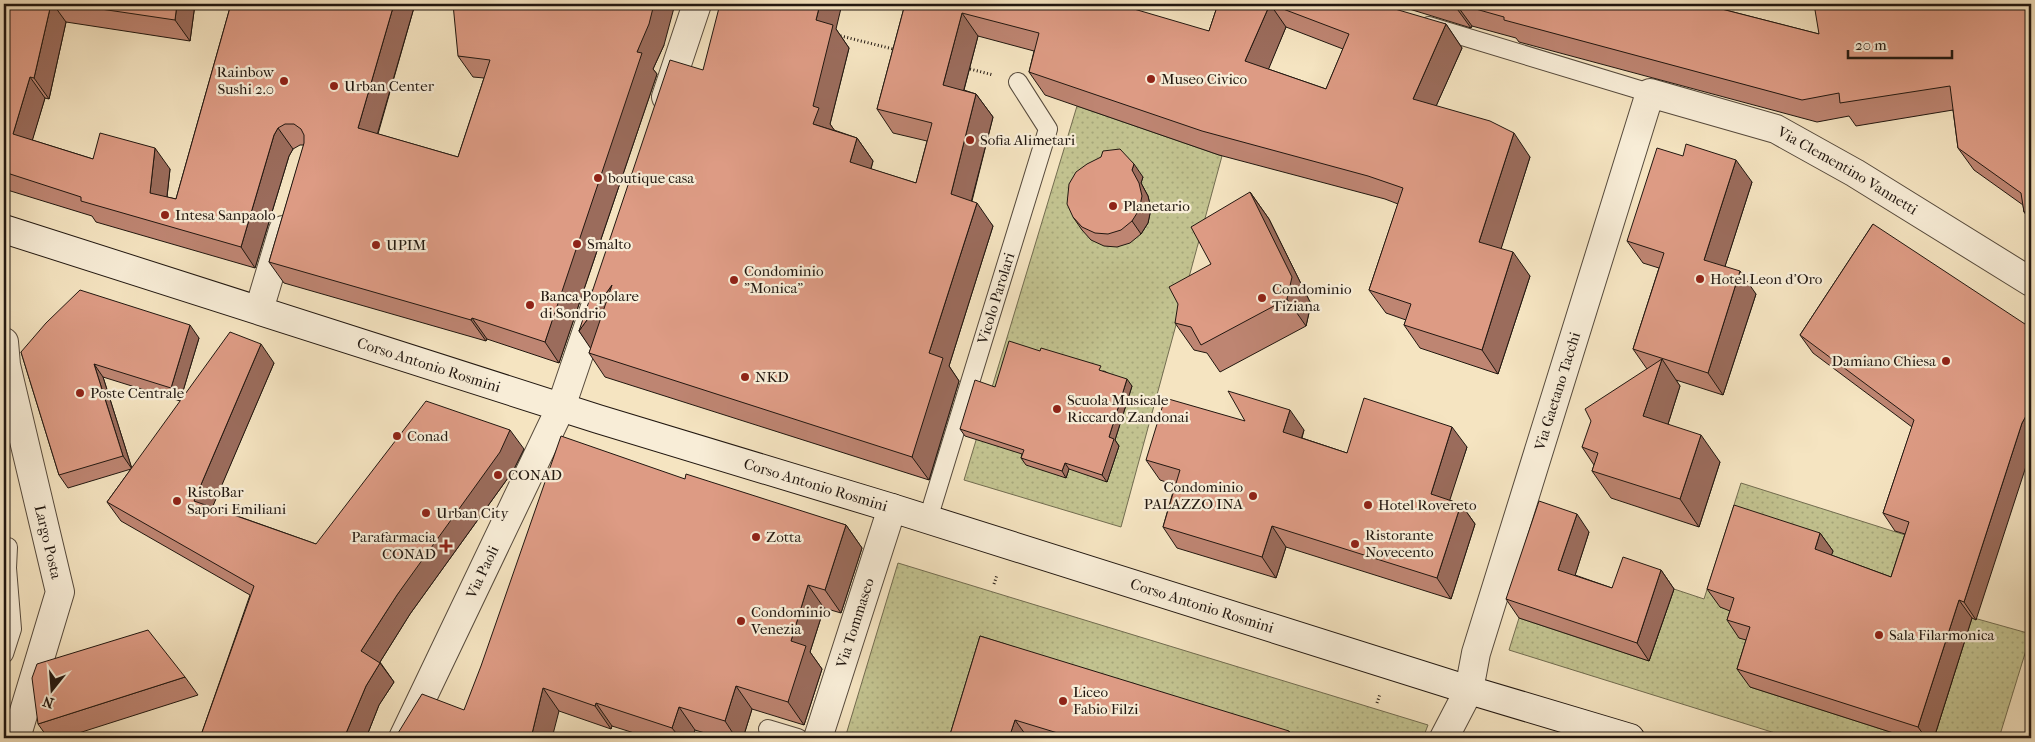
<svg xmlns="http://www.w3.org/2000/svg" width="2035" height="742" font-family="'IM FELL French Canon',serif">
	<defs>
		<pattern id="grass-dots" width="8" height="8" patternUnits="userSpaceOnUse" patternTransform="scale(1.25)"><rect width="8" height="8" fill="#c2c28f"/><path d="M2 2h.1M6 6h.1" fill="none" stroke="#a6a67a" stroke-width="1.8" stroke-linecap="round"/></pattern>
	</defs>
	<rect width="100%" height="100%" fill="#f5e4c1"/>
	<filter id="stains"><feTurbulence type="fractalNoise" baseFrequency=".004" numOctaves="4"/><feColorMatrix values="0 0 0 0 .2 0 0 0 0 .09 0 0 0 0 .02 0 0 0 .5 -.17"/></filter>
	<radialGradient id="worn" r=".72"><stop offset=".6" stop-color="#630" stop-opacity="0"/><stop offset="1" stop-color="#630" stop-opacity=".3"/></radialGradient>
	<!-- grass -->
	<g fill="url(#grass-dots)" stroke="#726c50">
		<path d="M1077,106L1222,156L1121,527L964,480Z"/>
		<path d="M1741,483L1921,540L1904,595L1720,607L1747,616L1763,645L1750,687L1909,738H1791L1509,650L1519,618L1649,661L1674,589L1704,599Z"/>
		<path d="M898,563L1428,725L1423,738H845Z"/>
		<path d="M1949,611L2031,634L1999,738H1934L1966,636Z"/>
	</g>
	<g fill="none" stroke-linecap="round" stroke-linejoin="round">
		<!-- lane casing -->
		<g stroke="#564a3c" stroke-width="20">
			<g id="lane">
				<path d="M1429,26L1650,93"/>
				<path id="s1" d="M928,519L1048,129L1018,82"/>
				<path d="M4,654L12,629L7,568L8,547"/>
				<path d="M768,729L798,738"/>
			</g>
		</g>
		<!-- street casing -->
		<g stroke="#564a3c" stroke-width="30">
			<g id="street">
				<path d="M666,97L697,4"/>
				<path d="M259,310L283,230"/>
				<path id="s2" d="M4,342L6,365L60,592L16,738"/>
				<path id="s3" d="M403,738L561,407L596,304"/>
				<path id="s4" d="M818,738L892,508"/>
				<path id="s5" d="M1444,738L1469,690L1476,653L1650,93L1776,129L1855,173L2031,282"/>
			</g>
		</g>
		<!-- secondary casing -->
		<g stroke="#211710" stroke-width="30">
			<g id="secondary">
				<path id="s6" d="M4,229L598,419L892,508L1469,690L1630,738"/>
			</g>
		</g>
		<!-- path -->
		<g stroke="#211710" stroke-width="3" stroke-dasharray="1 2.5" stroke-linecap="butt">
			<path d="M837,35L897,50"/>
			<path d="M970,69L993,75"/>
			<path d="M994,584L997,575"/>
			<path d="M1377,703L1380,694"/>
		</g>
		<!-- lane -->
		<use href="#lane" stroke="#f8edd7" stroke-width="18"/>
		<!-- street -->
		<use href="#street" stroke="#f8edd7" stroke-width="28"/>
		<!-- secondary -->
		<use href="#secondary" stroke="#f8edd7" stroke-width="28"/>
	</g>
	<!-- wall -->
	<g fill="#be8572" stroke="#211710" fill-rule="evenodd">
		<path d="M4,4H195L190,41L66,22L49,99L45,98L32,140L93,159L170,169L167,197L176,199L231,4H415L378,134L458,157L484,78L473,77L458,56L664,45L653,69L657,74L559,363L487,339L486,341L284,283L269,262L304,145H300L293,149L289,156L255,268L96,222L92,216L4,189Z"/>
		<path d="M905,4L1209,31L1218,4H1350L1364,8L1446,24L1462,48L1436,106L1530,157L1501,248L1530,276L1498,374L1420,348L1404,325L1406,320L1386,313L1369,290L1398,204L1385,199L1219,155L1045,95L1029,72L1034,51L978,36L964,90L976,94L993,117L972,201L993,226L949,366L959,381L929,480L605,377L589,353L591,348L579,331L703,70L836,29L849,48L830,124L834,130L857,138L873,161L871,169L916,183L927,141L893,133L877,109ZM1286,27L1343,49L1326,89L1268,69Z"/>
		<path d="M1393,4H1702L1819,34L2031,4V222L2024,212L2023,205L1974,170L1958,148L1953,110L1856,126L1849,116L1817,122L1519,42L1516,38L1472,26L1471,28Z"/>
		<path d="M1143,177L1141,183L1148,196L1151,209L1148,223L1141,234L1130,243L1117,247L1104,246L1091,240L1082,230L1073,217Z"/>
		<path d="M1752,182L1725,266L1756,294L1723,395L1676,380L1680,386L1668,424L1720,462L1699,527L1611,498L1592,471L1594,465L1582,447L1647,369L1633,349L1659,268L1643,263L1627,241Z"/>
		<path d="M1250,192L1269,219L1311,304L1306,326L1220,372L1207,353L1194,350L1175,323L1211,264Z"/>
		<path d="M1873,224L1976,620L1972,618L1934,738H1909L1750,687L1737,669L1746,640L1739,638L1727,620L1730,611L1720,607L1707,589L1820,533L1833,551L1831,555L1891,577L1905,534L1895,531L1883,513L1912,427L1813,353L1800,335Z"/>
		<path d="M199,338L180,401L103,377L132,469L274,363L212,507L316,544L524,449L513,471L410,614L380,662L394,682L379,705L366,738H200L250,595L121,521L107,502L131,469L68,488L59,475L21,352Z"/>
		<path d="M1104,371L1132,386L1115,440L1119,446L1107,482L1069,469L1066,478L1026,465L1021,458L1022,454L965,436L960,429L995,387Z"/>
		<path d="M1304,430L1302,438L1347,453L1467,447L1449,500L1461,504L1475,524L1451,599L1286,547L1276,578L1177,548L1163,527L1175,485L1160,480L1146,460Z"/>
		<path d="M685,479L846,525L862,548L841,613L824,608L810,652L822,669L804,725L752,709L743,738H721L695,730L692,738H650L612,726L611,729L559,711L464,710Z"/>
		<path d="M1589,532L1575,575L1612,588L1661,570L1674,589L1649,661L1519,618L1506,599Z"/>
		<path d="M980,636L1295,738H949Z"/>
		<path d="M185,677L198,695L63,738H48L38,724Z"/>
	</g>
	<!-- shaded-wall -->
	<g fill="#9b6c5c" stroke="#211710">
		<path d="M51,4H53L66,22L49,99L34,78Z"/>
		<path d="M177,4H195L190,41L175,20Z"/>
		<path d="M394,4H415L373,149L358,128Z"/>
		<path d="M654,4H675L664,45L653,69L657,74L559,363L545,342L637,52Z"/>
		<path d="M820,4H842L836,29L849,48L830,124L835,131L813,124V106L816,20Z"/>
		<path d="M1270,4L1286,27L1262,85L1245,61Z"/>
		<path d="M1456,4L1472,26L1471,28L1455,6Z"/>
		<path d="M962,13L978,36L959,108L943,85Z"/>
		<path d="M1446,24L1462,48L1429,122L1413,99Z"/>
		<path d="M30,77L45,98L28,155L13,134Z"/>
		<path d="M976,94L993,117L967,218L951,194Z"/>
		<path d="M278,128L293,149L289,156L255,268L241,247L274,135Z"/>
		<path d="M1514,133L1530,157L1496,265L1479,242Z"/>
		<path d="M857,138L873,161L866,185L850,162Z"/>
		<path d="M155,148L170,169L165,214L150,193Z"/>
		<path d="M1736,160L1752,182L1720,282L1704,260Z"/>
		<path d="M1134,164L1143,177L1141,183L1148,196L1151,209L1148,223L1141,234L1132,221V170Z"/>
		<path d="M1250,192L1269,219L1311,304L1306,326L1287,299Z"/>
		<path d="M977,203L993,226L949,366L959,381L929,480L912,457L929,353Z"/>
		<path d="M1513,252L1530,276L1498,374L1482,350Z"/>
		<path d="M1740,271L1756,294L1723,395L1708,373Z"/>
		<path d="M612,285L595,355L579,331Z"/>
		<path d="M472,318L487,339L486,341L471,320Z"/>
		<path d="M190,325L199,338L180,401L171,388Z"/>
		<path d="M261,344L274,363L207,520L194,501Z"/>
		<path d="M1662,359L1680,386L1662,443L1643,416Z"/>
		<path d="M94,364L103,377L132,469L123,456Z"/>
		<path d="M1127,379L1132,386L1115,440L1119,446L1107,482L1102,475L1109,437Z"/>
		<path d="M2031,407V451L1976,620L1964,602L2022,423Z"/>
		<path d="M1290,410L1304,430L1297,452L1283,432Z"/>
		<path d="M1452,427L1467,447L1445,515L1431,494Z"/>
		<path d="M510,430L524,449L513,471L410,614L375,670L361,651L397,595Z"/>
		<path d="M1701,435L1720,462L1699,527L1680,499Z"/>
		<path d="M1065,463L1069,469L1066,478L1062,471Z"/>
		<path d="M1461,504L1475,524L1451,599L1437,578Z"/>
		<path d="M1577,514L1589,532L1571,588L1558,570Z"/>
		<path d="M846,525L862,548L841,613L825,590Z"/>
		<path d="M1272,526L1286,547L1276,578L1262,557Z"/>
		<path d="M1820,533L1833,551L1827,568L1815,549Z"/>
		<path d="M1661,570L1674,589L1649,661L1637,643Z"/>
		<path d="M808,585L824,608L810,652L822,669L804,725L788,702L791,641Z"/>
		<path d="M1959,600L1972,618L1934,738H1926L1918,727Z"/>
		<path d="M380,663L394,682L379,705L366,738H344L366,686Z"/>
		<path d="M736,686L752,709L743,738H736L725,721Z"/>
		<path d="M543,688L559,711L552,738H531Z"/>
		<path d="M596,703L612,726L611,729L595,706Z"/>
		<path d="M679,707L695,730L692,738H680L672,728Z"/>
		<path d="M1015,720L1028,738H1009Z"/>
		<path d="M1289,731L1295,738H1287Z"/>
	</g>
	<!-- building -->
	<g fill="#dd9b84" stroke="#211710" fill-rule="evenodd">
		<path d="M4,4H51L34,78L30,77L13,134L93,159L100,133L155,148L150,193L176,199L231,4H394L358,128L458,157L490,60L458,56L453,4H654L649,24L637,52L642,53L545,342L472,318L471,320L269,262L304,143V135L301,129L294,124H285L278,128L274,135L241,247L81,201V197L4,172Z"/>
		<path d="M67,4H177L175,20Z"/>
		<path d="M720,4H820L816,20L833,25L813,106L819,108L813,124L857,138L850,162L916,183L932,123L877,109L905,4H1117L1209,31L1218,4H1350L1364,8L1365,4H1378L1446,24L1413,99L1490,121L1514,133L1479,242L1513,252L1482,350L1404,325L1411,304L1369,290L1403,188L1368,176L1202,131L1029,72L1039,33L962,13L943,85L976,94L951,194L977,203L929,353L943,358L912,457L589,353L612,285L579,331L670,60L703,70ZM1270,4L1349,34L1326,89L1245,61Z"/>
		<path d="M1458,4H1702L1819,34L1814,4H2031V211L2024,212L2021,193L1958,148L1950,86L1840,103L1839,93L1802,100L1504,20V17Z"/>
		<path d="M1686,144L1736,160L1704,260L1740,271L1708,373L1633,349L1664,253L1627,241L1657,148L1683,156Z"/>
		<path d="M1120,149L1134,164L1132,170L1139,183L1142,196L1139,210L1132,221L1121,230L1108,234L1095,233L1082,227L1073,217L1067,204L1069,184L1076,172L1087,164L1101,157L1103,151Z"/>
		<path d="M1250,192L1292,277L1287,299L1201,345L1191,327L1175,323L1178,304L1169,287L1211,264L1191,227Z"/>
		<path d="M1873,224L2031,328V407L2022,423L1964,602L1959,600L1918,727L1737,669L1750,627L1727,620L1734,598L1707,589L1734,505L1820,533L1815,549L1891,577L1909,522L1883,513L1914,420L1800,335Z"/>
		<path d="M80,290L190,325L171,388L94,364L123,456L59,475L21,352L46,323Z"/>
		<path d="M230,332L261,344L194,501L316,544L426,401L510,430L500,452L397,595L361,651L380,663L366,686L344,738H200L254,586L107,502Z"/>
		<path d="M1009,341L1040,351L1041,348L1101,366L1099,370L1127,379L1109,437L1114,439L1102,475L1065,463L1062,471L1021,458L1024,450L960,429L975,380L995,387Z"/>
		<path d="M1662,359L1643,416L1701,435L1680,499L1592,471L1598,453L1582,447L1591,421L1585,409Z"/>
		<path d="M1228,391L1290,410L1283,432L1347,453L1364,398L1452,427L1431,494L1461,504L1437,578L1272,526L1262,557L1163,527L1180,470L1146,460L1165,398L1245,421Z"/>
		<path d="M561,436L685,479L686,474L846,525L825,590L808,585L791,641L806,646L788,702L736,686L725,721L679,707L672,728L596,703L595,706L543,688L531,738H395L422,694L464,710L481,666Z"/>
		<path d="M1539,501L1577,514L1558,570L1612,588L1623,557L1661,570L1637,643L1506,599Z"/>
		<path d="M2031,577V585L2029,584Z"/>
		<path d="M148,630L185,677L38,724L32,678L37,664Z"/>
		<path d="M980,636L1289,731L1287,738H1074L1015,720L1009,738H949Z"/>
	</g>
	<!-- markers -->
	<g fill="#8f2418" stroke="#f8edd7" stroke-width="2">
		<circle cx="1151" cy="79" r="5"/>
		<circle cx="284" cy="81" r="5"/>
		<circle cx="334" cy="86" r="5"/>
		<circle cx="970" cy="140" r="5"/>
		<circle cx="598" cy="178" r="5"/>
		<circle cx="1113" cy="206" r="5"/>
		<circle cx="165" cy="215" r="5"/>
		<circle cx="577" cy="244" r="5"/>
		<circle cx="376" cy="245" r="5"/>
		<circle cx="1700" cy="279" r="5"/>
		<circle cx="734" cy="280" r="5"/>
		<circle cx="1262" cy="298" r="5"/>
		<circle cx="530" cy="305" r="5"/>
		<circle cx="1946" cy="361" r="5"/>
		<circle cx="745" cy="377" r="5"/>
		<circle cx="80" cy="393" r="5"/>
		<circle cx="1057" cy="409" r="5"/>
		<circle cx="397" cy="436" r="5"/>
		<circle cx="498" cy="475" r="5"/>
		<circle cx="1253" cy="496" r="5"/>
		<circle cx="177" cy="501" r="5"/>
		<circle cx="1368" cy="505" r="5"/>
		<circle cx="426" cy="513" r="5"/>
		<circle cx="756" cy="537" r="5"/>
		<circle cx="1355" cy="544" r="5"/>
		<path d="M443.5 538.5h5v5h5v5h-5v5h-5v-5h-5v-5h5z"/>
		<circle cx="741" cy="621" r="5"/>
		<circle cx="1879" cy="635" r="5"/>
		<circle cx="1063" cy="701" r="5"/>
	</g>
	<g text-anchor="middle" stroke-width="4.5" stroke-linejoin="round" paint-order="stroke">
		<!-- poi labels -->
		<g font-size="15" fill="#211710" stroke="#f8edd7" text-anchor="start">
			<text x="274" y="77" text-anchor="end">Rainbow<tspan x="274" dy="17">Sushi 2.0</tspan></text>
			<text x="1161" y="84">Museo Civico</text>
			<text x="344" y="91">Urban Center</text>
			<text x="980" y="145">Sofia Alimetari</text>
			<text x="608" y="183">boutique casa</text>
			<text x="1123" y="211">Planetario</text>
			<text x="175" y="220">Intesa Sanpaolo</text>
			<text x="587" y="249">Smalto</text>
			<text x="386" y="250">UPIM</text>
			<text x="744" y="276">Condominio<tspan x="744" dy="17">"Monica"</tspan></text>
			<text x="1710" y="284">Hotel Leon d'Oro</text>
			<text x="1272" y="294">Condominio<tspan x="1272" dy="17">Tiziana</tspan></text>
			<text x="540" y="301">Banca Popolare<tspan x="540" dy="17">di Sondrio</tspan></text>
			<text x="1936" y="366" text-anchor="end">Damiano Chiesa</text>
			<text x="755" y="382">NKD</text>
			<text x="90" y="398">Poste Centrale</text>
			<text x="1067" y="405">Scuola Musicale<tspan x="1067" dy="17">Riccardo Zandonai</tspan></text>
			<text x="407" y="441">Conad</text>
			<text x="508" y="480">CONAD</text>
			<text x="1243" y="492" text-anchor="end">Condominio<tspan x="1243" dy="17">PALAZZO INA</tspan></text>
			<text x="187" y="497">RistoBar<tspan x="187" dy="17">Sapori Emiliani</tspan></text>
			<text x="1378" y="510">Hotel Rovereto</text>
			<text x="436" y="518">Urban City</text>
			<text x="1365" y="540">Ristorante<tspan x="1365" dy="17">Novecento</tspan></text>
			<text x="436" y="542" text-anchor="end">Parafarmacia<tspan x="436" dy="17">CONAD</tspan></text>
			<text x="766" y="542">Zotta</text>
			<text x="751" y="617">Condominio<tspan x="751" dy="17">Venezia</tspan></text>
			<text x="1889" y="640">Sala Filarmonica</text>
			<text x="1073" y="697">Liceo<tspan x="1073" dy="17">Fabio Filzi</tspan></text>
		</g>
		<!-- street labels -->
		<g font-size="15" fill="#211710" stroke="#f8edd7">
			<text dy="5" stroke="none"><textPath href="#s5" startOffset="892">Via Clementino Vannetti</textPath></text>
			<text dy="5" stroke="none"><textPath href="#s1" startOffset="231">Vicolo Parolari</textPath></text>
			<text dy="5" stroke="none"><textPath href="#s6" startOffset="446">Corso Antonio Rosmini</textPath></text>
			<text dy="5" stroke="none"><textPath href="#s5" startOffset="366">Via Gaetano Tacchi</textPath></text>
			<text dy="5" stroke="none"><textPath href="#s6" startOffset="851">Corso Antonio Rosmini</textPath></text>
			<text dy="5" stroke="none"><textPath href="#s2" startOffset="205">Largo Posta</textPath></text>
			<text dy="5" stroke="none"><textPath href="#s3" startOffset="184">Via Paoli</textPath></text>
			<text dy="5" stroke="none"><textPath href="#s6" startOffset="1256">Corso Antonio Rosmini</textPath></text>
			<text dy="5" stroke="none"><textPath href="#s4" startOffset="121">Via Tommaseo</textPath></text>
		</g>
	</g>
	<!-- margin -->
	<rect width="2035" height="742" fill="none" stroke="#f5e4c1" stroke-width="20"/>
	<rect x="5" y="5" width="2025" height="732" fill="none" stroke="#211710" stroke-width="2.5"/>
	<rect x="10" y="10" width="2015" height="722" fill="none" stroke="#211710"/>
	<!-- north arrow -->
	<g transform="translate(52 690) rotate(197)" stroke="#f8edd7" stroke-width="4" paint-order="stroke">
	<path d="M0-4L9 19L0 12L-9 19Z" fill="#211710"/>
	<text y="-8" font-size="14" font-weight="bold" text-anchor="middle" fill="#211710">N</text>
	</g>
	<!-- scale -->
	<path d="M1848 50v8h104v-8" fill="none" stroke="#211710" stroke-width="2.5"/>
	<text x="1855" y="50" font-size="15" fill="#211710" stroke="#f8edd7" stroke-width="4" paint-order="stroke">20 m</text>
	<rect width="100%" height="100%" filter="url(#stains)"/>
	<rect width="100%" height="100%" fill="url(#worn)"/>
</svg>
